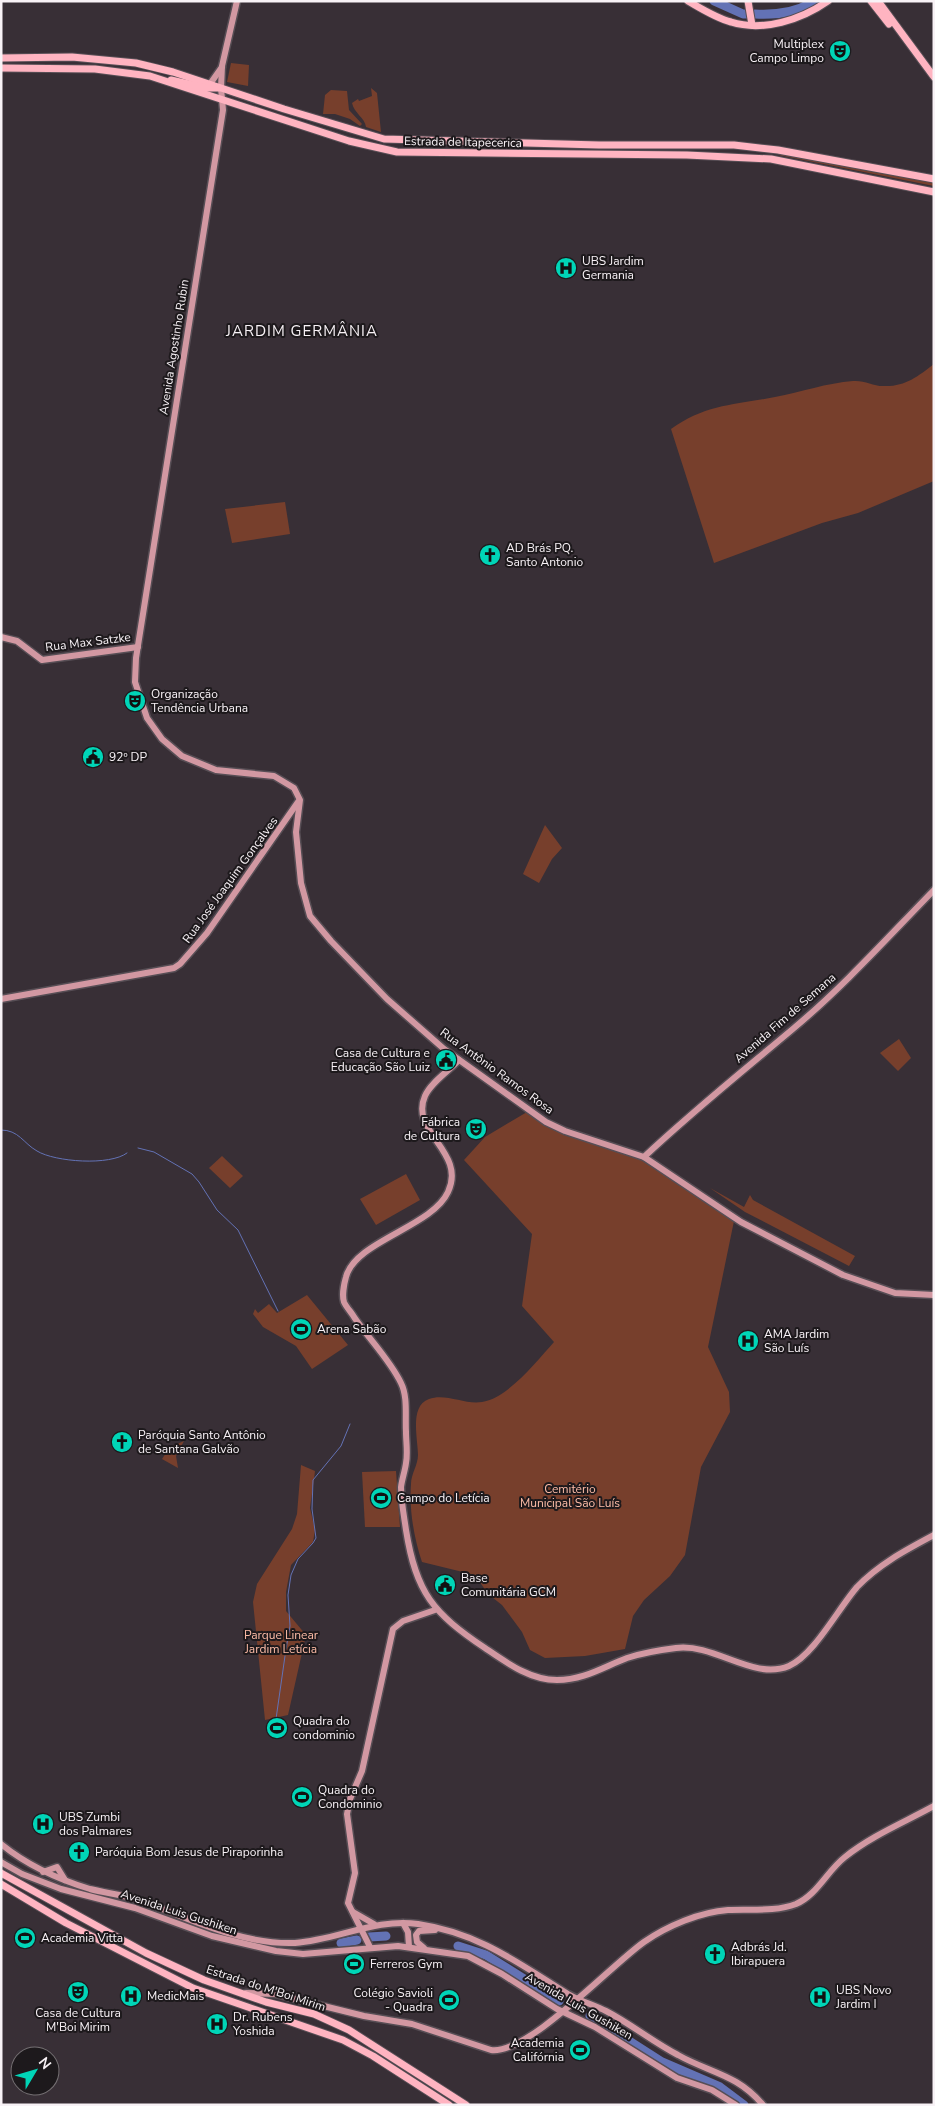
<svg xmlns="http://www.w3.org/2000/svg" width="935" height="2106" font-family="'Nunito Sans',sans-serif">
	<rect width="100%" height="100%" fill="#382f36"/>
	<!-- green -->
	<g fill="#773f2c">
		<path d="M231,63L249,65L248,86L227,82Z"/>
		<path d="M371,88L377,93L381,132L366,127C365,118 354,113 352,103L358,99L359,101L372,96Z"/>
		<path d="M331,90L347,91L349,110L362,124L360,126L350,119L335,114H323L325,95Z"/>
		<path d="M783,154L924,181L934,183V186L778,155Z"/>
		<path d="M934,364V481L858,513L822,523L714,563L671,429C706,404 735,405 775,397C801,392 827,383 853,381C864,380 873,386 883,386C905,387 917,377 934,364Z"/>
		<path d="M285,502L290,534L232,543L225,509Z"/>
		<path d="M545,825L562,848L552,859L539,883L523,874Z"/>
		<path d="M899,1039L911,1058L898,1071L880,1053Z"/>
		<path d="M527,1112L564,1135L637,1157L734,1221L708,1347L729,1392L730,1412L701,1467L685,1555L670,1576L644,1600L633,1616L625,1649L585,1656L545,1658L530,1650L522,1632L502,1605L488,1594L475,1575L422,1562C414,1538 409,1510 411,1484C411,1474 418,1465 418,1455C418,1439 409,1406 429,1399C446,1393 465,1405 482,1402C508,1398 537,1361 554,1342L522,1306L532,1234L464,1160L485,1137Z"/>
		<path d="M222,1156L243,1176L230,1188L209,1168Z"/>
		<path d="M406,1174L420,1200L376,1225L360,1199Z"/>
		<path d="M710,1188L744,1207L750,1195L753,1200L855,1256L849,1266L745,1212Z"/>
		<path d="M307,1295L348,1345L312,1369L296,1346L263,1327L253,1314L255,1309L258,1313L269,1304L277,1313Z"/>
		<path d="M184,1441L176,1456L178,1468L162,1459L170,1447Z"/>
		<path d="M301,1465L315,1471L310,1508L315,1530L313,1542L291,1565L286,1592V1611L306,1635L288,1715L265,1720L253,1602L257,1584L292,1529L297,1514Z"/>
		<path d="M396,1471L400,1527H365L362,1472Z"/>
	</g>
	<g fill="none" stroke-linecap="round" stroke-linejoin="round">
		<!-- stream -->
		<g stroke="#6372b5" stroke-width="1">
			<path d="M1,1130C19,1130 23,1143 37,1151C55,1162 110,1166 127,1153"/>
			<path d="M138,1148L154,1152L192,1174L199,1182L217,1210L238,1230L278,1311"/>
			<path d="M286,1649L290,1626L288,1595L291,1575L298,1559L313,1543L316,1538L312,1509L313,1480L341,1446L350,1424"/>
			<path d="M276,1719L285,1656"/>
		</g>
		<!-- river -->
		<g stroke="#6372b5" stroke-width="9">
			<path d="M714,1L743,14H750"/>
			<path d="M755,14C775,15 797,13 814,1"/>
			<path d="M369,1937L386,1936"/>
			<path d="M341,1943L357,1940"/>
			<path d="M458,1946L486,1955L559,2001"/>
			<path d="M590,2016L662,2062L720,2087L744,2105"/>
		</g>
		<!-- secondary casing -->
		<g stroke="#574e55" stroke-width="9">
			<g id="secondary">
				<path d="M237,1L222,66L221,88L223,110L136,658L135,682L147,718L162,739L182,756L216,770L274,776L294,788L300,800L296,832L301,883L310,916L331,941L387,999L444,1049L546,1122L565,1131L644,1157L741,1222L843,1275L895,1293L934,1295"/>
				<path d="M210,84L222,67"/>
				<path d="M1,637L17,641L42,660L138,647"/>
				<path d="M1,999L174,968L180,964L207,933L298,802"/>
				<path d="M459,1060C449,1071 431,1082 425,1096C409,1132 467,1152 448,1192C432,1227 355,1241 346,1277C344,1284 342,1296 344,1302C346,1307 352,1313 354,1317C369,1339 390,1360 401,1383C408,1397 405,1416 406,1432C406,1442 408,1453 406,1463C405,1471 402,1479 401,1487C401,1501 404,1516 406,1530C416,1593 433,1613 485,1648C507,1663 530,1680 557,1680C584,1680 603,1667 627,1658C642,1653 660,1650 676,1648C715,1643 753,1681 789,1666C814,1655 838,1609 857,1587C879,1564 906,1550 934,1535"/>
				<path d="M644,1157C693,1111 743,1071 794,1028C844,986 888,937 934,890"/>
				<path d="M1,1844C28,1866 57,1879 90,1889C106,1893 123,1895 139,1900C188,1918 241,1945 295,1943C338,1940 375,1918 418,1924C479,1933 518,1963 568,1994C580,2001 594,2005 606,2011C631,2024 653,2042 678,2055C710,2073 737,2074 763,2105"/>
				<path d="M1,1862L22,1874L61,1889L135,1908L212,1936L276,1951L303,1954L398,1946L468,1956L502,1974L557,2009L595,2027L677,2078L712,2090L736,2105"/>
				<path d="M43,1872L57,1867L65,1880"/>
				<path d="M353,1912L374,1924"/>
				<path d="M403,1923L408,1932L409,1947"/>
				<path d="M370,1947L348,1903L355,1873L347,1814L350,1799L362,1771L393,1629L403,1621L435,1610"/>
				<path d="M424,1948L417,1942L416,1935L419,1931L435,1930"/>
				<path d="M246,1993L275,1994L364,2016L412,2024L491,2050C528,2055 611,1965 644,1942C667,1926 700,1912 728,1910C750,1909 776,1912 796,1904C817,1895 827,1871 845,1857C871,1836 905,1822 934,1806"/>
			</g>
		</g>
		<!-- primary casing -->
		<g stroke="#574e55" stroke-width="9">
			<g id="primary">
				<path d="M688,1C702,9 716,18 731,22C763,32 801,20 828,1"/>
				<path d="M748,1L752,25"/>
				<path d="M871,1L889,24"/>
				<path d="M878,1L934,77"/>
				<path d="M1,58L72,57L136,63L173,72L284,109L384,139L599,145H734L778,150L934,179"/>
				<path d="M1,68L95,69L150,76L349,141L397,152L687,155L771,159L934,192"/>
				<path d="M171,80L206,88H219"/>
				<path d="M1,1873L146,1953L204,1980L266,2002L314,2014L349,2030L466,2105"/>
				<path d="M1,1884L66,1923L193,1988L343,2040L373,2056L449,2105"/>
			</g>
		</g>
		<!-- secondary -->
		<use href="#secondary" stroke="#d298a2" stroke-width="6"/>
		<!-- primary -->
		<use href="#primary" stroke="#ffb4c1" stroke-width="7"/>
	</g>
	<!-- icons -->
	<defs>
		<g id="theatre-disc" transform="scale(1.125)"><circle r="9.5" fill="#00d5b7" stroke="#1d191c"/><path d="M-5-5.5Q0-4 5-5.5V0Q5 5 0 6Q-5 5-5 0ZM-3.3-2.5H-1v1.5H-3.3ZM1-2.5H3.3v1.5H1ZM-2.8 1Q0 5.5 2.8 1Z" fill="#111"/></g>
		<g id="hospital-disc" transform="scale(1.125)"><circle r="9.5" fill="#00d5b7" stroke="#1d191c"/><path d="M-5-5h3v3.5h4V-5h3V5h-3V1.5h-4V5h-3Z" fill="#111"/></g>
		<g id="church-disc" transform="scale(1.125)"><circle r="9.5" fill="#00d5b7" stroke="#1d191c"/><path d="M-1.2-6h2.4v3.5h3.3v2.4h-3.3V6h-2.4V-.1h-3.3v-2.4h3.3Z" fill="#111"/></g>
		<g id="civic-disc" transform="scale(1.125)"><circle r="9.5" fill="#00d5b7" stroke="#1d191c"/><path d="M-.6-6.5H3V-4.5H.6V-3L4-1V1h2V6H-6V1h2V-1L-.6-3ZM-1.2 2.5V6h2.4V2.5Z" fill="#111"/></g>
		<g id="stadium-disc" transform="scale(1.125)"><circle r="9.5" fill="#00d5b7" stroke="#1d191c"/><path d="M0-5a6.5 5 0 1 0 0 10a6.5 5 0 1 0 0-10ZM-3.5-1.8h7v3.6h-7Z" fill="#111"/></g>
	</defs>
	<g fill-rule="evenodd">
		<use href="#theatre-disc" x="840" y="51"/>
		<use href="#hospital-disc" x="566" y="268"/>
		<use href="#church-disc" x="490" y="555"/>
		<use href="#theatre-disc" x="135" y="701"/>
		<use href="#civic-disc" x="93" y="757"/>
		<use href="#civic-disc" x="446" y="1060"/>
		<use href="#theatre-disc" x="476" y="1129"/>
		<use href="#stadium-disc" x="301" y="1329"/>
		<use href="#hospital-disc" x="748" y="1341"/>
		<use href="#church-disc" x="122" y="1442"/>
		<use href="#stadium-disc" x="381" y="1498"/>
		<use href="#civic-disc" x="445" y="1585"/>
		<use href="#stadium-disc" x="277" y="1728"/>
		<use href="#stadium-disc" x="302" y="1797"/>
		<use href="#hospital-disc" x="43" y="1824"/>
		<use href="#church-disc" x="79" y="1852"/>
		<use href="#stadium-disc" x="25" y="1938"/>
		<use href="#church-disc" x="715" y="1954"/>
		<use href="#stadium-disc" x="354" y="1964"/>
		<use href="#theatre-disc" x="78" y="1992"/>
		<use href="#hospital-disc" x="131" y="1996"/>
		<use href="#hospital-disc" x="820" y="1997"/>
		<use href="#stadium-disc" x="449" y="2000"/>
		<use href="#hospital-disc" x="217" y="2024"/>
		<use href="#stadium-disc" x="580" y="2050"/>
	</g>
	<g text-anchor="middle" stroke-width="4" stroke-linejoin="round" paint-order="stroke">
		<!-- poi labels -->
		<g font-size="12" fill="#f8f2f6" stroke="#1d191c" text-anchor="start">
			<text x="824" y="48" text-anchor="end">Multiplex<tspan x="824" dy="14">Campo Limpo</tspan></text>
			<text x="582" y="265">UBS Jardim<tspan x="582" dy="14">Germania</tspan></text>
			<text x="506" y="552">AD Brás PQ.<tspan x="506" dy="14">Santo Antonio</tspan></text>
			<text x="151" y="698">Organização<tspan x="151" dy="14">Tendência Urbana</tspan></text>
			<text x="109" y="761">92º DP</text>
			<text x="430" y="1057" text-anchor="end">Casa de Cultura e<tspan x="430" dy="14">Educação São Luiz</tspan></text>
			<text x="460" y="1126" text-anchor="end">Fábrica<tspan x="460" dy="14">de Cultura</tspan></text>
			<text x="317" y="1333">Arena Sabão</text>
			<text x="764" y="1338">AMA Jardim<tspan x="764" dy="14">São Luís</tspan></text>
			<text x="138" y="1439">Paróquia Santo Antônio<tspan x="138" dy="14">de Santana Galvão</tspan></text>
			<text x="397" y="1502">Campo do Letícia</text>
			<text x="461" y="1582">Base<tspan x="461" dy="14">Comunitária GCM</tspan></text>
			<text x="293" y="1725">Quadra do<tspan x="293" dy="14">condominio</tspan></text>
			<text x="318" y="1794">Quadra do<tspan x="318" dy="14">Condominio</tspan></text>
			<text x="59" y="1821">UBS Zumbi<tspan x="59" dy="14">dos Palmares</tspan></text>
			<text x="95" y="1856">Paróquia Bom Jesus de Piraporinha</text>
			<text x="41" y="1942">Academia Vitta</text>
			<text x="731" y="1951">Adbrás Jd.<tspan x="731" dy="14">Ibirapuera</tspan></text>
			<text x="370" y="1968">Ferreros Gym</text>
			<text x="836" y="1994">UBS Novo<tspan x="836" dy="14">Jardim I</tspan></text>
			<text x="433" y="1997" text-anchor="end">Colégio Savioli<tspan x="433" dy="14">- Quadra</tspan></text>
			<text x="147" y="2000">MedicMais</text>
			<text x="78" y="2017" text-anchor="middle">Casa de Cultura<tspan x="78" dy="14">M'Boi Mirim</tspan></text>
			<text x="233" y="2021">Dr. Rubens<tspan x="233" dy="14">Yoshida</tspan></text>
			<text x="564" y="2047" text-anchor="end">Academia<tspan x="564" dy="14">Califórnia</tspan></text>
		</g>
		<!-- street labels -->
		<g font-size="12" fill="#f8f2f6" stroke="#1d191c">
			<text transform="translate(463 142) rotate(1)" y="4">Estrada de Itapecerica</text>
			<text transform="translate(174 347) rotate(-81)" y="4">Avenida Agostinho Rubin</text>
			<text transform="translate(88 642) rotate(-7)" y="4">Rua Max Satzke</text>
			<text transform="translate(230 880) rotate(-54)" y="4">Rua José Joaquim Gonçalves</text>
			<text transform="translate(785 1018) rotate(-41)" y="4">Avenida Fim de Semana</text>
			<text transform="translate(497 1071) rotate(36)" y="4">Rua Antônio Ramos Rosa</text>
			<text transform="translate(179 1912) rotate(18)" y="4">Avenida Luis Gushiken</text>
			<text transform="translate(266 1988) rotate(18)" y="4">Estrada do M'Boi Mirim</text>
			<text transform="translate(579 2006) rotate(30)" y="4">Avenida Luis Gushiken</text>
		</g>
		<!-- park labels -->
		<g font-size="12" fill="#fdbca7" stroke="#1d191c">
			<text x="570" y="1493">Cemitério<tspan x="570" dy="14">Municipal São Luís</tspan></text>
			<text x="281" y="1639">Parque Linear<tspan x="281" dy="14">Jardim Letícia</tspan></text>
		</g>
		<!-- quarter labels -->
		<g font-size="15" letter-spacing="1" fill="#f8f2f6" stroke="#1d191c">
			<text x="302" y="336">JARDIM GERMÂNIA</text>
		</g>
	</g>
	<!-- border -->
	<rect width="935" height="2106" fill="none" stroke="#f8f2f6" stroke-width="5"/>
	<!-- north arrow -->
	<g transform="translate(35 2071) rotate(52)"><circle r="24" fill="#1d191c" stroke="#757073"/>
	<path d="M0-4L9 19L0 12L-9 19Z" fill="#00d5b7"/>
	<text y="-8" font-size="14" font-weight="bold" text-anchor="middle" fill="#f8f2f6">N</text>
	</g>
</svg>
